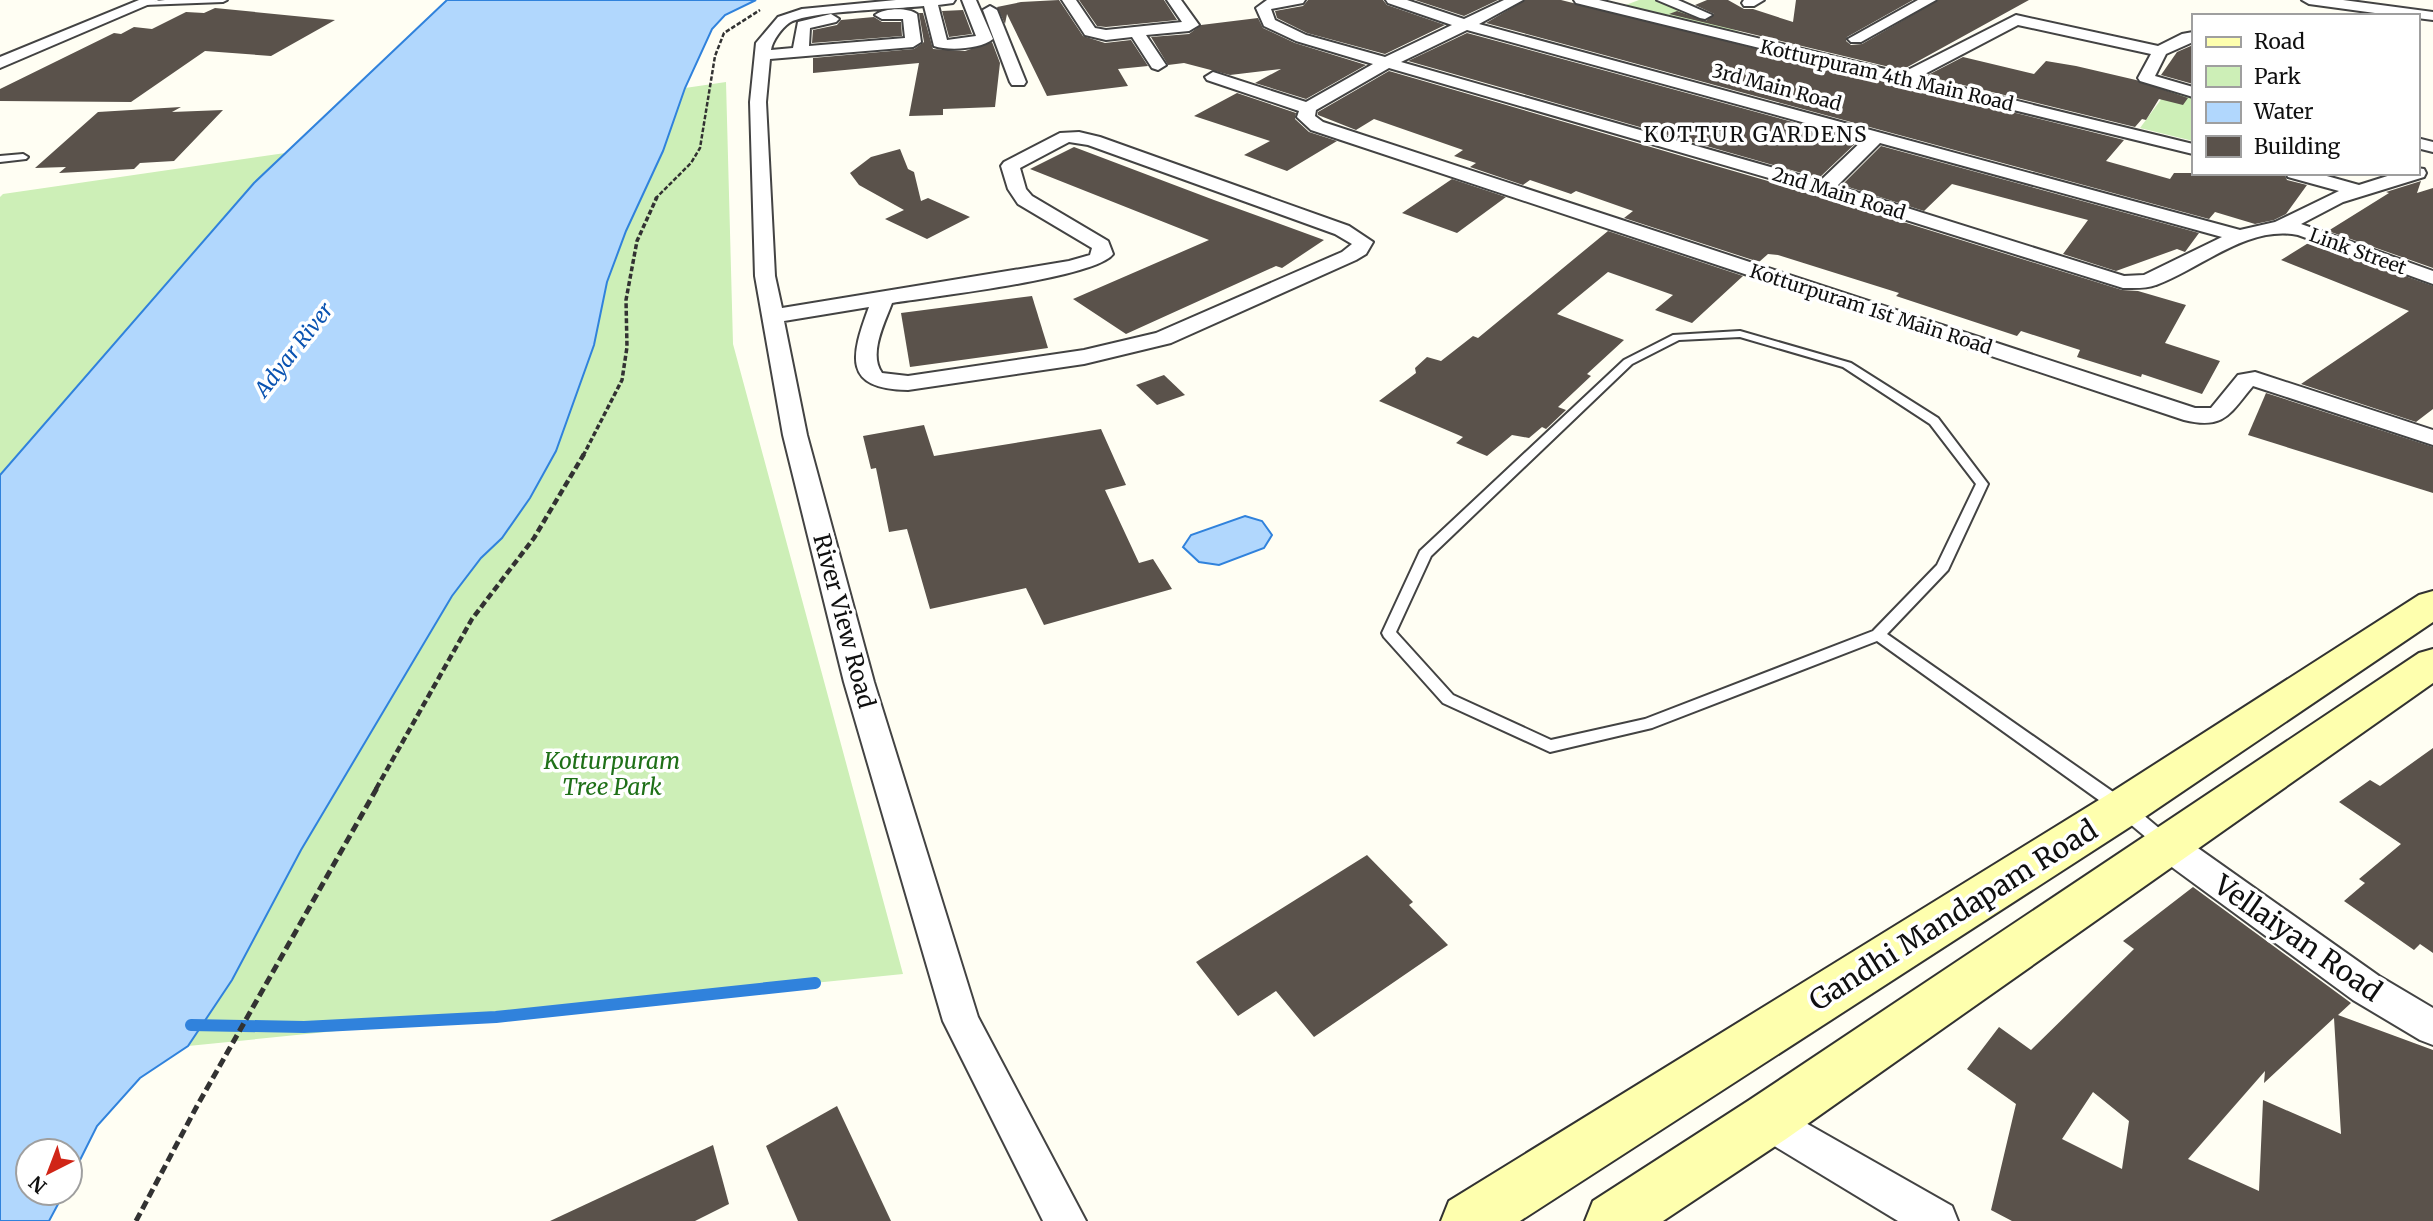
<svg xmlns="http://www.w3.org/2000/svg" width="2433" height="1221" font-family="Merriweather,serif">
	<rect width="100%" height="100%" fill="#fffef3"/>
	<!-- green -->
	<g fill="#cdefb7">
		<path d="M1639,0H1656L1748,35L1623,6Z"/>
		<path d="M726,82L733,344L903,974L188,1046L232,980L301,850L452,596L481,558L502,538L530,498L556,451L594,345L607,282L626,231L663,151L685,88Z"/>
		<path d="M2168,90L2193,96V141L2140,128Z"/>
		<path d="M299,151L0,505V197L3,194Z"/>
	</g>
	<!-- water -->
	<g fill="#b1d7fd" stroke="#3082dc" stroke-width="2">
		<path d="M447,0H756L725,15L712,29L685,88L663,151L626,231L607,282L594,345L556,451L530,498L502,538L481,558L452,596L301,850L232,980L188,1046L140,1078L97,1126L70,1180V1151H28V1193H64L49,1221H0V475L254,183Z"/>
		<path d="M1245,516L1262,521L1272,535L1264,548L1219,565L1199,562L1183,547L1191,535Z"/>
	</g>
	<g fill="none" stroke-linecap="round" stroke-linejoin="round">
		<!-- stream -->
		<path stroke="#3082dc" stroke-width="12" d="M191,1025L304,1027L496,1017L815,983"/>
	</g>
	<!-- building -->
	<g fill="#5a524b" fill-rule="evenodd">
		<path d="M1059,0L1083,36L1105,43L1131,40L1148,66L1118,69L1128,86L1047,96L1007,14L1005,24L997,7L1021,2Z"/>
		<path d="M1079,0H1164L1177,20L1106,27L1097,26Z"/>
		<path d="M1308,0H1383L1387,5L1445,25L1385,54L1307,33L1277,18L1275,11L1303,6Z"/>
		<path d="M1415,0H1498L1464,16Z"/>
		<path d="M1525,0H1561L2124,140L2106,161L2170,179L2174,173H2284L2287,180L2307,185L2286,214L2274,220L2255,224L2215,212L2209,219L1486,23Z"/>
		<path d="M1707,0H1728L1744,9H1753L1793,22L1796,0H1913L1847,37L1846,41L1851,45L1862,44L1938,0H2029L1902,70L1669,14L1677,11L1706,21L1714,14L1695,5Z"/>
		<path d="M215,8L335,20L271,56L205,51L131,102L0,101V89L114,33L121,34L134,27L152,29L186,12L204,13Z"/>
		<path d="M963,10L972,34L949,37L942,11Z"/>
		<path d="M919,13H923L933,49L965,51L992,42L1000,63L995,107L943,109V115L909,116L919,63L813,73V58L914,49L924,42Z"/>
		<path d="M874,17L882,22H901L902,36L812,43L813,30L837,25L841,20Z"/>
		<path d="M1258,18L1263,28L1295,43L1366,65L1306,99L1255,83L1281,69L1230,75L1184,63L1168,65L1151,37L1189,34L1201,25Z"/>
		<path d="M1467,33L1859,140L1819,178L1408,61Z"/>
		<path d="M2193,45V84L2161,75L2177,52Z"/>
		<path d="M1963,57L2034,74L2046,61L2076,66L2136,80L2188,98L2183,105L2159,99L2146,120L2142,119L2135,127L1926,76Z"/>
		<path d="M1389,71L1816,195L2122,290L2138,291L2186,305L2165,343L2220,361L2202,394L2142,374L2141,377L2077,357L2080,350L2021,331L2017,336L1896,296L1899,293L1778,255L1768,254L1759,262L1624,218L1633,211L1576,191L1571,194L1530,180L1523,185L1470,167L1476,163L1454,156L1463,150L1374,119L1356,130L1318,115V112Z"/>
		<path d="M1237,93L1296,113L1295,119L1309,132L1337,141L1287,171L1244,155L1270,141L1194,116Z"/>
		<path d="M181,107L172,112L223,110L174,161L140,163L134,169L59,173L66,167L35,168L98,112Z"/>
		<path d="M1881,146L2199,233L2185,252L2177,249L2116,271L2063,254L2088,220L1952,184L1924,211L1842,185Z"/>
		<path d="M1074,147L1214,200L1324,240L1282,268L1276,266L1126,334L1073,299L1209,240L1030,169Z"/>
		<path d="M900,149L908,169L914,172L921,201L928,198L970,217L927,239L885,219L904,210L859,185L850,173L871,157Z"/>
		<path d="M1452,179L1506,197L1457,233L1402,213Z"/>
		<path d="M2421,181L2417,193L2433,188V268L2328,231L2389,193L2386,192Z"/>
		<path d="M1608,231L1743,276L1692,323L1655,310L1673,295L1608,272L1557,314L1624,340L1587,374L1591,376L1558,407L1566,410L1546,429L1542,427L1529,438L1512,435L1487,456L1456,443L1463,437L1379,401L1416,373L1415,368L1427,357L1441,361L1473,336L1478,338Z"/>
		<path d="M2310,242L2433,286V409L2416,422L2301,384L2409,311L2281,260Z"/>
		<path d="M1032,296L1048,348L910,367L901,313Z"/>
		<path d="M1164,375L1185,395L1157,405L1136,385Z"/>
		<path d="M2266,393L2433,447V493L2248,435Z"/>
		<path d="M924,425L934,456L1101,429L1126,485L1105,490L1139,563L1153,559L1172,589L1044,625L1026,588L930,609L907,529L889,532L876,468L871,469L863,436Z"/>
		<path d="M2433,748V953L2420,944L2414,950L2344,901L2365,883L2359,879L2401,844L2339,802L2370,780L2380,786Z"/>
		<path d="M1367,855L1413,902L1409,905L1448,945L1314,1037L1276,991L1238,1016L1196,962Z"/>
		<path d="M2193,887L2351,1003L2338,1015L2433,1050V1221H2012L1991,1210L2016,1104L1967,1069L1999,1027L2031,1050L2134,949L2123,941ZM2334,1018L2341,1134L2263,1100L2259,1191L2188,1159L2265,1071L2264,1083ZM2093,1092L2129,1121L2122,1169L2062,1139Z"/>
		<path d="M837,1106L891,1221H798L766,1146Z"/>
		<path d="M713,1145L729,1204L695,1221H550Z"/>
	</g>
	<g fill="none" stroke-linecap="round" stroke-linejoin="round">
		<!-- lane casing -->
		<g stroke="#434343" stroke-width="4">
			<g id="lane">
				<path d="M165,0H227L223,2L144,5L140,3Z"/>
				<path d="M23,154L28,157L26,159L0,162V156Z"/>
				<path d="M1740,331L1851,363L1938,418L1988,484L1948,570L1887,634L2129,803L2172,839L2174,844L2172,849L2166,851L2160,849L2117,813L1877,641L1652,728L1550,752L1443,703L1384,637L1382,633L1420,551L1624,360L1673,335ZM1740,337L1843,367L1930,424L1976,484L1937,565L1873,631L1645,719L1551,740L1453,695L1396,632L1431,556L1632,364L1679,340Z"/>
			</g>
		</g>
		<!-- street casing -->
		<g stroke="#434343" stroke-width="4">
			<g id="street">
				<path d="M139,0H159L0,68V57Z"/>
				<path d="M896,0H955L953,3L938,5L947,40L976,36L962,0H976L993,39C981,49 949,51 934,46L924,6C897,9 807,11 789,23C782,28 772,41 771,50L793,48L798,22L831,14L839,19L836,22L810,28L809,46L905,38L903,19H882L875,15C884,8 908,7 917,14L921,42L913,47L770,59L766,102L775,276L782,308L1069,261L1090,255L1092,248L1018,204L1008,189L1001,166L1004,162L1060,133L1079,132L1100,137L1349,226L1373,242L1366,254L1356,260L1171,343L1084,364L908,390C842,389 851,356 869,307L784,321L807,435L874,682L978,1017L1086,1221H1043L943,1021L844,682L783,435L755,276L750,102L756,43L778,17L802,9ZM1069,142L1088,145L1335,234L1352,244L1342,252L1156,333L1084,350L908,376L882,373C868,354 885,322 892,303C929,297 1096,278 1113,254L1108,241L1032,196L1026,189L1020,168Z"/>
				<path d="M1062,0H1076L1095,28L1106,30L1182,22L1167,0H1181L1199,25L1189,31L1146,35L1166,65L1158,70L1152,68L1132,37L1106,40L1085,35Z"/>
				<path d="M1267,0H1305L1303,3L1271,9L1275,20L1306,35L1385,57L1452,25L1388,3L1386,0H1407L1464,19L1504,0H1523L1479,24L2240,230L2275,222L2339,191L2288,177L2286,173H2316L2359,185L2397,173H2417V168L2424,169L2426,173L2424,177L2343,202L2301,224L2433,271V284L2298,235C2247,225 2202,268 2156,285C2146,289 2134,288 2123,288L1817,192L1389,68L1316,110L1315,116L1323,122L2195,408H2211L2238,375L2255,372L2433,430V445L2253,386C2230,413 2225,430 2184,420L1311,130L1297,117L1299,111L1207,80L1205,77L1213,72L1306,102L1373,64L1296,41L1264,26L1256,8ZM1467,30L1864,139L1820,181L1401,62ZM1880,143L2222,237L2144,275L2124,276L1837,186Z"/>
				<path d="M1574,0H1599L1902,73L2016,15L2158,46L2182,34L2193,32V42L2166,54L2155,76L2193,87V97L2140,81L2138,78L2151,54L2018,25L1919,77L2193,144V154L1576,3Z"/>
				<path d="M1657,0H1678L1712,15L1705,19L1700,18Z"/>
				<path d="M1744,0H1764L1754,6H1744L1742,3Z"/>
				<path d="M1918,0H1936L1861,42H1851L1848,39Z"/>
				<path d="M2302,0H2343L2433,12V20L2417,18V16H2397L2309,4Z"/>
				<path d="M990,6L997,10L1026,82L1024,85H1012L1010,82L983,10Z"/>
				<path d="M2417,138L2433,142V152L2417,148Z"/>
				<path d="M2166,830L2178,834L2379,976L2433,1008V1045L2420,1040L2353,1000L2154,854L2149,844L2154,834Z"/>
				<path d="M1767,1101L1952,1206L1958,1221H1898L1753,1133L1747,1120L1753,1107Z"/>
			</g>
		</g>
		<!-- secondary casing -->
		<g stroke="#323232" stroke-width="4">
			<g id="secondary">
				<path d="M2433,591V622L2139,821L1520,1221H1441L1449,1201L2107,795L2419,595Z"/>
				<path d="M2433,649V683L1786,1139L1663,1221H1585L1593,1201L1748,1101L2419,653Z"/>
			</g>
		</g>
		<!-- path-far3 -->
		<path stroke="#323232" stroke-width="2.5" stroke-dasharray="4.5 2" stroke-linecap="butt" d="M655,199L691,163L700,148L715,56L724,33L760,10"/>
		<!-- path-far2 -->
		<path stroke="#323232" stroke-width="3.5" stroke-dasharray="5 2.5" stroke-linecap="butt" d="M583,456L622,380L627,347L626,300L637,241L657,197"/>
		<!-- path-far1 -->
		<path stroke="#323232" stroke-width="4.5" stroke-dasharray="7 3.5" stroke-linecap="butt" d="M376,789L472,619L534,538L584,454"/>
		<!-- path -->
		<path stroke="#323232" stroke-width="5" stroke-dasharray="9 4.5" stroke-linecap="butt" d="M136,1221L197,1106L377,788"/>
		<!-- lane -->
		<use href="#lane" fill="#fff" fill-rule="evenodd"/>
		<!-- street -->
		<use href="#street" fill="#fff" fill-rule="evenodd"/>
		<!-- secondary -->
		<use href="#secondary" fill="#feffae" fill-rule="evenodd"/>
	</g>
	<g text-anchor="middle" stroke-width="7" stroke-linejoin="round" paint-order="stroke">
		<!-- far-street labels -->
		<g font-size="19" fill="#101010" stroke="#fff">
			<text transform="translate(1887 75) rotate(13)" y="7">Kotturpuram 4th Main Road</text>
			<text transform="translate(1777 87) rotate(15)" y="7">3rd Main Road</text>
			<text transform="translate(1839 193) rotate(17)" y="7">2nd Main Road</text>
			<text transform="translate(2358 251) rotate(20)" y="7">Link Street</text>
			<text transform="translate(1871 309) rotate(18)" y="7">Kotturpuram 1st Main Road</text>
		</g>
		<!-- far-neighbourhood labels -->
		<g font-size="21" letter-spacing="2" fill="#101010" stroke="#fff">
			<text x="1756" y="142">KOTTUR GARDENS</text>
		</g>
		<!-- far-water labels -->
		<g font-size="21" font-style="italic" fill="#0a53b1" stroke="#fff">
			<text transform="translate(294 350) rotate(-52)" y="7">Adyar River</text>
		</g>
		<!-- street labels -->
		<g font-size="23" fill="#101010" stroke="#fff">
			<text transform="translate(844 621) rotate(75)" y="8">River View Road</text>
		</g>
		<!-- park labels -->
		<g font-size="23" font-style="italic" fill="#1f7018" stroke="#fff">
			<text x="612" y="769">Kotturpuram<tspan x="612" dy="26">Tree Park</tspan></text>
		</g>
		<!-- near-street labels -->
		<g font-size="28" fill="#101010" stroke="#fff">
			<text transform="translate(1953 915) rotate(-32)" y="10">Gandhi Mandapam Road</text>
			<text transform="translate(2298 938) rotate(35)" y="10">Vellaiyan Road</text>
		</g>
	</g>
	<!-- legend -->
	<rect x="2192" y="14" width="228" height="161" fill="#ffffff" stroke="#9f9f9f" stroke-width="2"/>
	<rect x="2206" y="37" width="35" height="10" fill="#feffae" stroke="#9f9f9f" stroke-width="2"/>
	<text x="2254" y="49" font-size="21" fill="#101010">Road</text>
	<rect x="2206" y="66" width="35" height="21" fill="#cdefb7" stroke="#9f9f9f" stroke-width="2"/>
	<text x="2254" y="84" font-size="21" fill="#101010">Park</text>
	<rect x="2206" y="102" width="35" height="21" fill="#b1d7fd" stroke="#9f9f9f" stroke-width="2"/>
	<text x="2254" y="119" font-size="21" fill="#101010">Water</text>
	<rect x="2206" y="136" width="35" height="21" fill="#5a524b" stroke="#9f9f9f" stroke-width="2"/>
	<text x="2254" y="154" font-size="21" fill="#101010">Building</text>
	<!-- north arrow -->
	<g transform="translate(49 1172) rotate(222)"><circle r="33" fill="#ffffff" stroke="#9f9f9f" stroke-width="2"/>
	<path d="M0-5L12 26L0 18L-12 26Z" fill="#d02517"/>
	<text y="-10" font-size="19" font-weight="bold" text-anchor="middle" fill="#101010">N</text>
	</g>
</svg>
